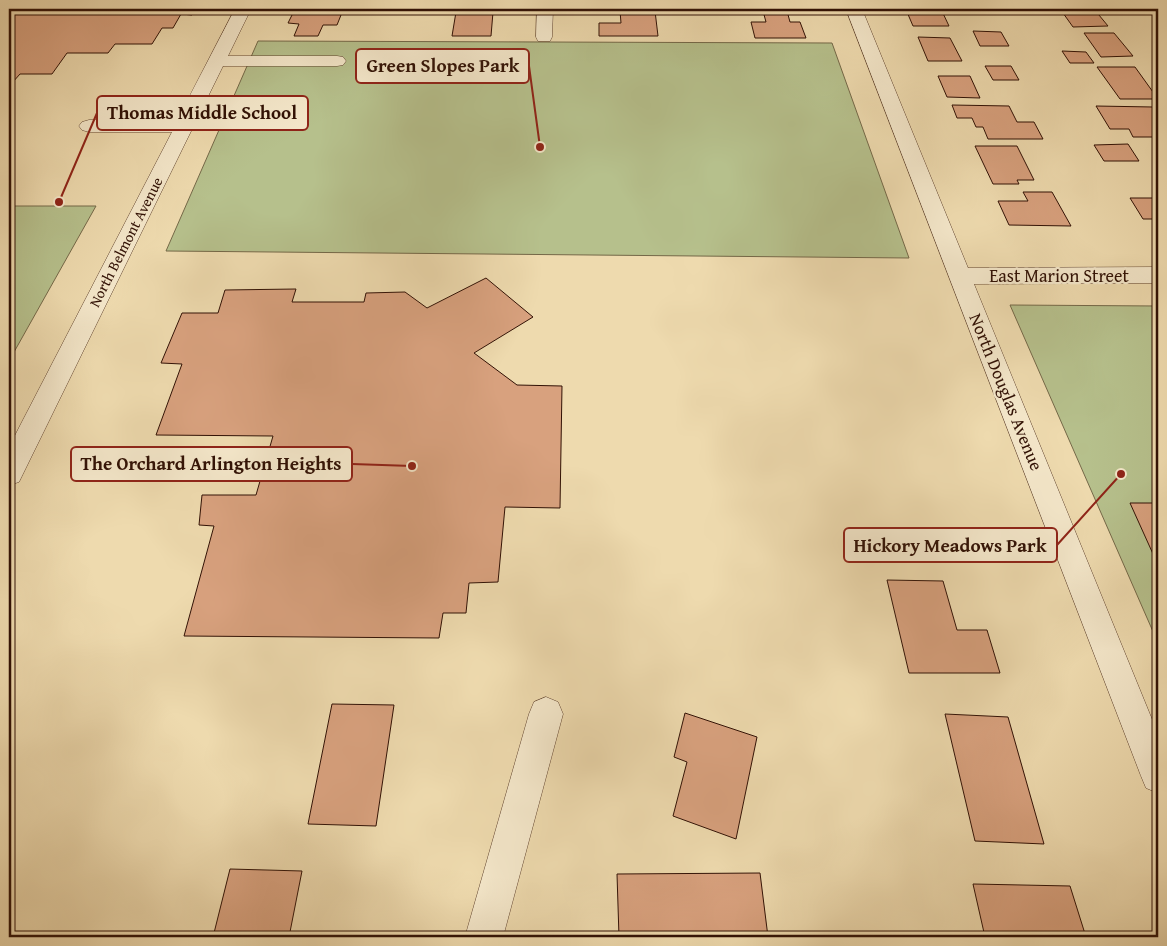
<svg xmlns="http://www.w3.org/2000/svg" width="1167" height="946" font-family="'Gentium Book Plus',serif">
	<rect width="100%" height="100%" fill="#eedaae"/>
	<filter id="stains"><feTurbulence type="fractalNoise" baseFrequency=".004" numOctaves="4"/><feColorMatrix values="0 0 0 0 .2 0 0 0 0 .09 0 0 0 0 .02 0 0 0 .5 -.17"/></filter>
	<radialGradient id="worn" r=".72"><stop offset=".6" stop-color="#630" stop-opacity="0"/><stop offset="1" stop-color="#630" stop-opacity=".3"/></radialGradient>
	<!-- green -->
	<g fill="#b6c08c" stroke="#746848">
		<path d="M258,41L832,43L909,258L166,251Z"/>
		<path d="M9,206H96L9,361Z"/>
		<path d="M1010,305L1158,306V643Z"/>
	</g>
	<!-- building -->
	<g fill="#d8a17e" stroke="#311105">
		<path d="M9,9H195L192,15L181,14L173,28H162L152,44H115L108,53H67L52,74H20L12,83H9Z"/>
		<path d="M295,9L343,10L337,25H323L318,36H294L299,24L288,23Z"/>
		<path d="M912,9H941L949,26H913L907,12H914Z"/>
		<path d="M1049,9H1094L1108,26L1073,27L1063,13H1052Z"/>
		<path d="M620,11H655L658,36H599V23H621Z"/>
		<path d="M763,11H787L790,22H800L806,38H755L751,22H766Z"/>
		<path d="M456,12H493L491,36H452Z"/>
		<path d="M973,31L1001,32L1009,46H980Z"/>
		<path d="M1084,33H1114L1133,56L1101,57Z"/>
		<path d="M918,37L950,38L962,61H928Z"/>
		<path d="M1062,51L1086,52L1094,63H1070Z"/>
		<path d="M985,66H1011L1019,80H993Z"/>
		<path d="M1097,67H1135L1158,99H1120Z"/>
		<path d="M938,76H970L980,98L947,97Z"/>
		<path d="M952,105L1009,106L1017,122H1034L1043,139H988L983,127H976L972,118H957Z"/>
		<path d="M1096,106L1153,107L1158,114V137H1133L1129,129H1110Z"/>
		<path d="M1128,144L1139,161H1104L1094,145Z"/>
		<path d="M975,146H1017L1034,180H1017L1019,184H993Z"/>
		<path d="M1023,192H1052L1071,226L1009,225L998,201H1028Z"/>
		<path d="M1130,198H1158V219H1143Z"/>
		<path d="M486,278L533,317L474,353L517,385L562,386L560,508L505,507L498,582L469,583L466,613H443L439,638L184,636L214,526L199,525L202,495H256L273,436L156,435L182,364L161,363L182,313H218L225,290L296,289L292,302H364L366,293L405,292L427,308Z"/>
		<path d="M1130,503H1158V565Z"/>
		<path d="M887,580L943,581L957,630H987L1000,673H909Z"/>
		<path d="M332,704L394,705L376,826L308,824Z"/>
		<path d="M685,713L757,737L736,839L673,816L687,762L674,757Z"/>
		<path d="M945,714L1008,717L1044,844L975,841Z"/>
		<path d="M230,869L302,871L289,937H213Z"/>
		<path d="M760,873L768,937H619L617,874Z"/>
		<path d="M973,884L1070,886L1086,937H985Z"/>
	</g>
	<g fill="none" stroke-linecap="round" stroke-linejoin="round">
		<!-- minor casing -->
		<g stroke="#60432f" stroke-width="1">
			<g id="minor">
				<path d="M235,9H251L228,56H337L343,57L346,61L343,65L337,66H223L19,482L9,485V447L172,132H89L82,130L79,126L82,122L89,120H177Z"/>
				<path d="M537,9H553L552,37L550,41H538L536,37Z"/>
				<path d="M846,9H862L968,268L1158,267V283L974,284L1158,734V793L1146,788L1141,776Z"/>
				<path d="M1149,9H1158V16L1152,14Z"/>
				<path d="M546,697L558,702L563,714L503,937H465L529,714L534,702Z"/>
			</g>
		</g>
		<!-- minor -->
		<use href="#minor" fill="#f4e7ca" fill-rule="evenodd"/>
	</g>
	<g text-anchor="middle" stroke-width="4.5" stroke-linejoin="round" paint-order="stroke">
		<!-- far-street labels -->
		<g font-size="15" fill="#311105" stroke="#f4e7ca">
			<text transform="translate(126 242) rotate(-63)" y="5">North Belmont Avenue</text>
		</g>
		<!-- street labels -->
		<g font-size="18" fill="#311105" stroke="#f4e7ca">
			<text x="1059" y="282">East Marion Street</text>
			<text transform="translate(1006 392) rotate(68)" y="6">North Douglas Avenue</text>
		</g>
	</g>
	<!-- callouts -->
	<path fill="none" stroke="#8f2418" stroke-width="2" d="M540 147L529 66M59 202L97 113M412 466L352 464M1121 474L1057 545"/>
	<g fill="#8f2418" stroke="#f4e7ca" stroke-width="2">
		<circle cx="540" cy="147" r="5"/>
		<circle cx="59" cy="202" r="5"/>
		<circle cx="412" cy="466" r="5"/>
		<circle cx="1121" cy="474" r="5"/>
	</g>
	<g fill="#f4e7ca" stroke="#8f2418" stroke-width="2">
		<rect x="356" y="49" width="173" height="34" rx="5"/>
		<rect x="97" y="96" width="211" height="34" rx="5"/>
		<rect x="71" y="447" width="281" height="34" rx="5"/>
		<rect x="844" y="528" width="213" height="34" rx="5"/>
	</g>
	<g font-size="19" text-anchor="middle" font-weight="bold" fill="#311105">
		<text x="443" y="72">Green Slopes Park</text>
		<text x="202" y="119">Thomas Middle School</text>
		<text x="211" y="470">The Orchard Arlington Heights</text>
		<text x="950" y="552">Hickory Meadows Park</text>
	</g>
	<!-- margin -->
	<rect width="1167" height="946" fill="none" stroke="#eedaae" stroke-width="30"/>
	<rect x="10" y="10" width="1147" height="926" fill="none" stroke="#311105" stroke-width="2.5"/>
	<rect x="15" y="15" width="1137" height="916" fill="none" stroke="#311105"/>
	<rect width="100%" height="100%" filter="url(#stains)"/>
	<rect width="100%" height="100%" fill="url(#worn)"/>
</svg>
